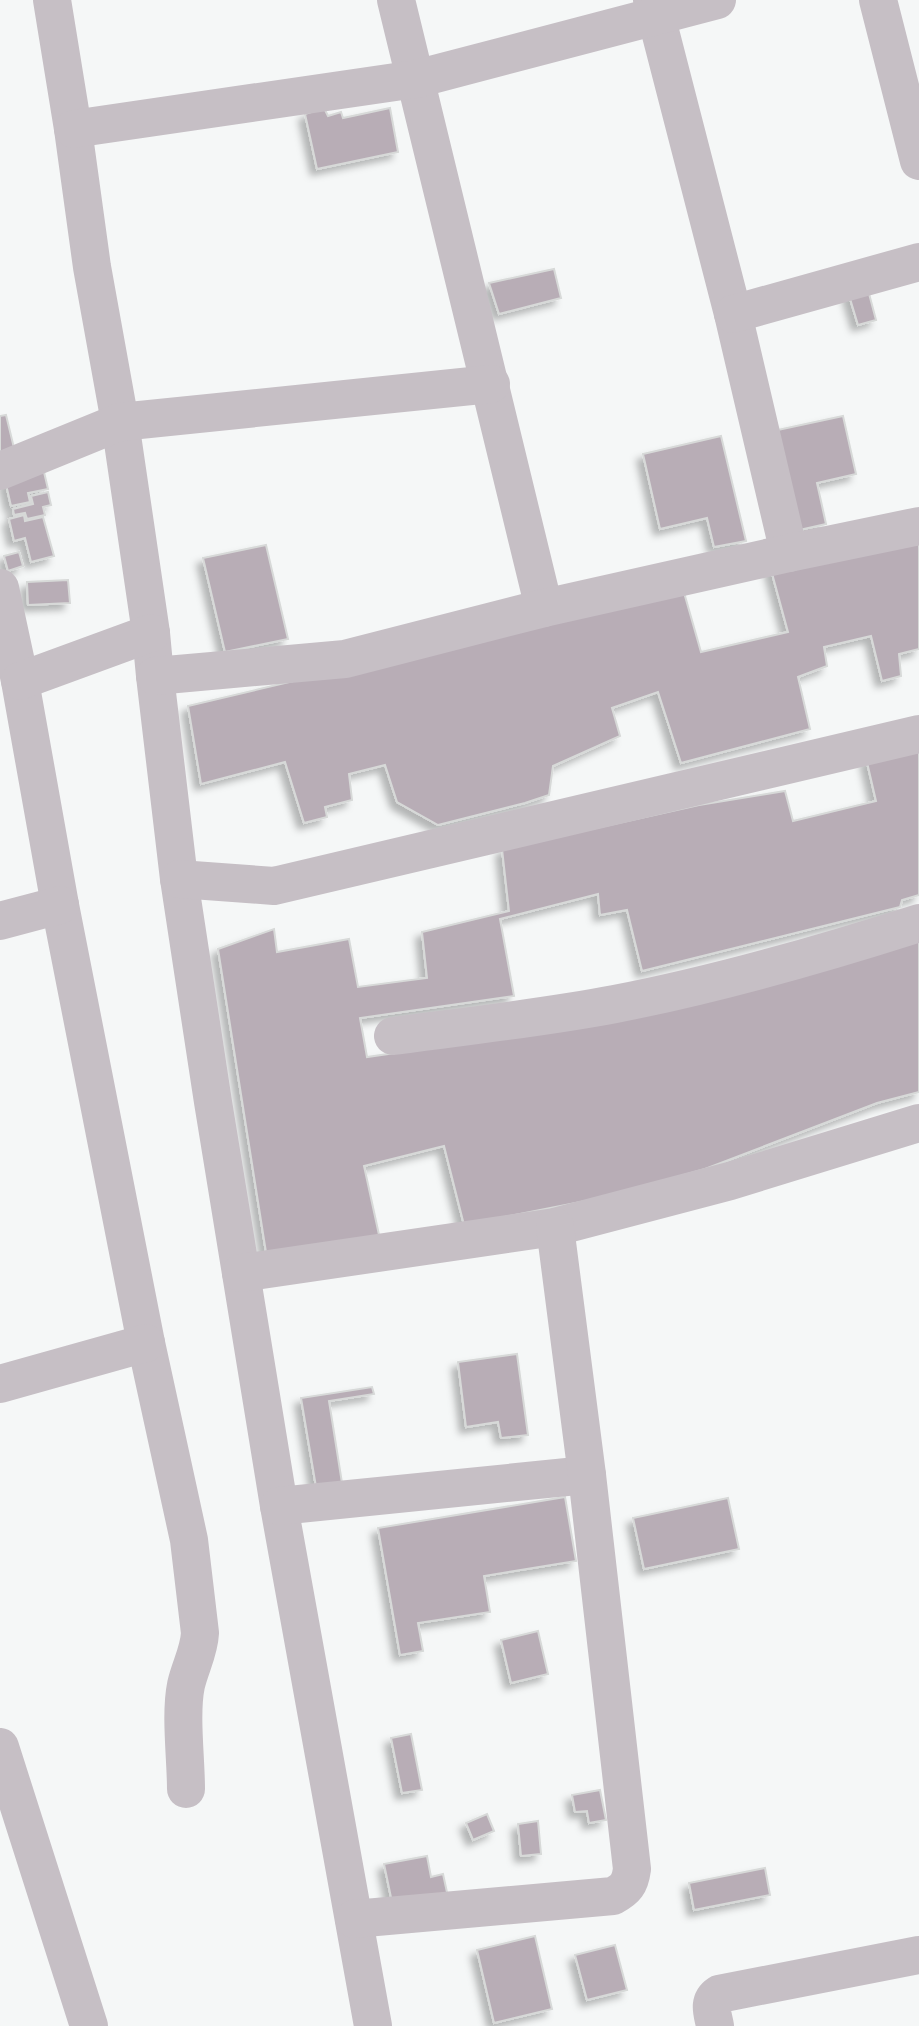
<svg xmlns="http://www.w3.org/2000/svg" width="919" height="2026" font-family="'Archivo Narrow',sans-serif">
	<defs>
		<filter id="shadow"><feDropShadow dx="-6" dy="6" stdDeviation="3.5" flood-color="#0004"/></filter>
	</defs>
	<rect width="100%" height="100%" fill="#f5f7f7"/>
	<!-- building -->
	<g fill="#b8adb6" stroke="#d7d9d8" stroke-width="2" filter="url(#shadow)">
		<path d="M324,108L328,116L341,112L343,118L390,108L398,152L317,169L305,114Z"/>
		<path d="M554,269L561,298L499,314L489,283Z"/>
		<path d="M867,286L876,320L858,325L848,292Z"/>
		<path d="M6,415L14,448L0,453V416Z"/>
		<path d="M843,416L856,474L817,483L826,524L795,531L773,431Z"/>
		<path d="M721,436L746,541L714,547L707,518L660,529L643,454Z"/>
		<path d="M44,472L48,489L28,493L30,502L11,506L5,480Z"/>
		<path d="M48,492L51,505L43,507L45,515L27,519L25,513L14,515L13,509L33,504L31,496Z"/>
		<path d="M24,515L25,521L43,517L54,556L31,562L25,538L14,541L9,519Z"/>
		<path d="M919,539V649L899,654L901,676L882,681L871,636L824,647L827,666L798,677L810,729L681,763L658,692L612,708L620,736L553,766L549,795L525,803L438,825L397,802L385,765L349,774L352,800L325,807L327,817L304,823L285,762L201,784L188,706L683,589L701,652L788,632L770,566Z"/>
		<path d="M266,545L288,639L225,652L203,558Z"/>
		<path d="M19,552L23,566L8,571L4,556Z"/>
		<path d="M68,580L70,603L28,605L27,582Z"/>
		<path d="M919,747V895L902,900L900,907L642,971L627,910L600,915L598,894L500,919L514,996L360,1018L367,1057L505,1037L919,931V1092L877,1103L705,1169L611,1196L464,1225L444,1146L364,1166L381,1244L268,1265L218,949L274,929L277,952L349,939L358,987L427,978L422,932L509,911L502,849L699,805L785,791L793,821L876,801L866,758Z"/>
		<path d="M517,1354L528,1435L501,1438L498,1422L466,1427L458,1362Z"/>
		<path d="M372,1387L374,1394L329,1401L342,1483L316,1487L301,1398Z"/>
		<path d="M565,1497L576,1561L484,1576L490,1612L418,1623L423,1651L400,1655L378,1528Z"/>
		<path d="M728,1498L739,1549L644,1569L633,1518Z"/>
		<path d="M538,1631L548,1674L511,1683L501,1640Z"/>
		<path d="M411,1734L422,1790L402,1793L391,1738Z"/>
		<path d="M600,1790L606,1820L589,1823L587,1811L575,1812L572,1795Z"/>
		<path d="M487,1814L494,1831L473,1840L466,1823Z"/>
		<path d="M538,1821L541,1854L521,1856L518,1824Z"/>
		<path d="M427,1856L431,1877L443,1874L448,1897L393,1907L384,1864Z"/>
		<path d="M765,1868L770,1895L694,1910L689,1883Z"/>
		<path d="M535,1936L552,2009L494,2023L477,1950Z"/>
		<path d="M615,1945L627,1990L587,2000L575,1955Z"/>
	</g>
	<g fill="none" stroke-linecap="round" stroke-linejoin="round">
		<!-- street -->
		<g stroke="#c6bfc5" stroke-width="38">
			<path d="M52,0L73,129L92,267L120,422L151,633L155,676L179,879L213,1102L279,1506L373,2026"/>
			<path d="M396,0L544,608"/>
			<path d="M652,0L733,314L789,553"/>
			<path d="M878,0L919,161"/>
			<path d="M73,129L416,79L717,0"/>
			<path d="M733,314L919,262"/>
			<path d="M0,471L120,422L491,384"/>
			<path d="M0,588L20,681L60,905L146,1343L189,1540L200,1633C199,1652 190,1667 186,1685C180,1714 186,1759 186,1789"/>
			<path d="M155,676L345,659L544,608L789,553L919,526"/>
			<path d="M20,681L151,633"/>
			<path d="M179,879L274,886L919,734"/>
			<path d="M0,921L60,905"/>
			<path d="M393,1036C467,1026 542,1018 615,1004C718,984 819,955 919,923"/>
			<path d="M241,1273L555,1227L730,1181L919,1123"/>
			<path d="M0,1384L146,1343"/>
			<path d="M279,1506L587,1475"/>
			<path d="M0,1747L89,2026"/>
			<path d="M354,1919L613,1896C626,1889 630,1884 632,1869L587,1475L555,1227"/>
			<path d="M715,2026C713,2014 707,2002 719,1994L919,1955"/>
		</g>
	</g>
</svg>
